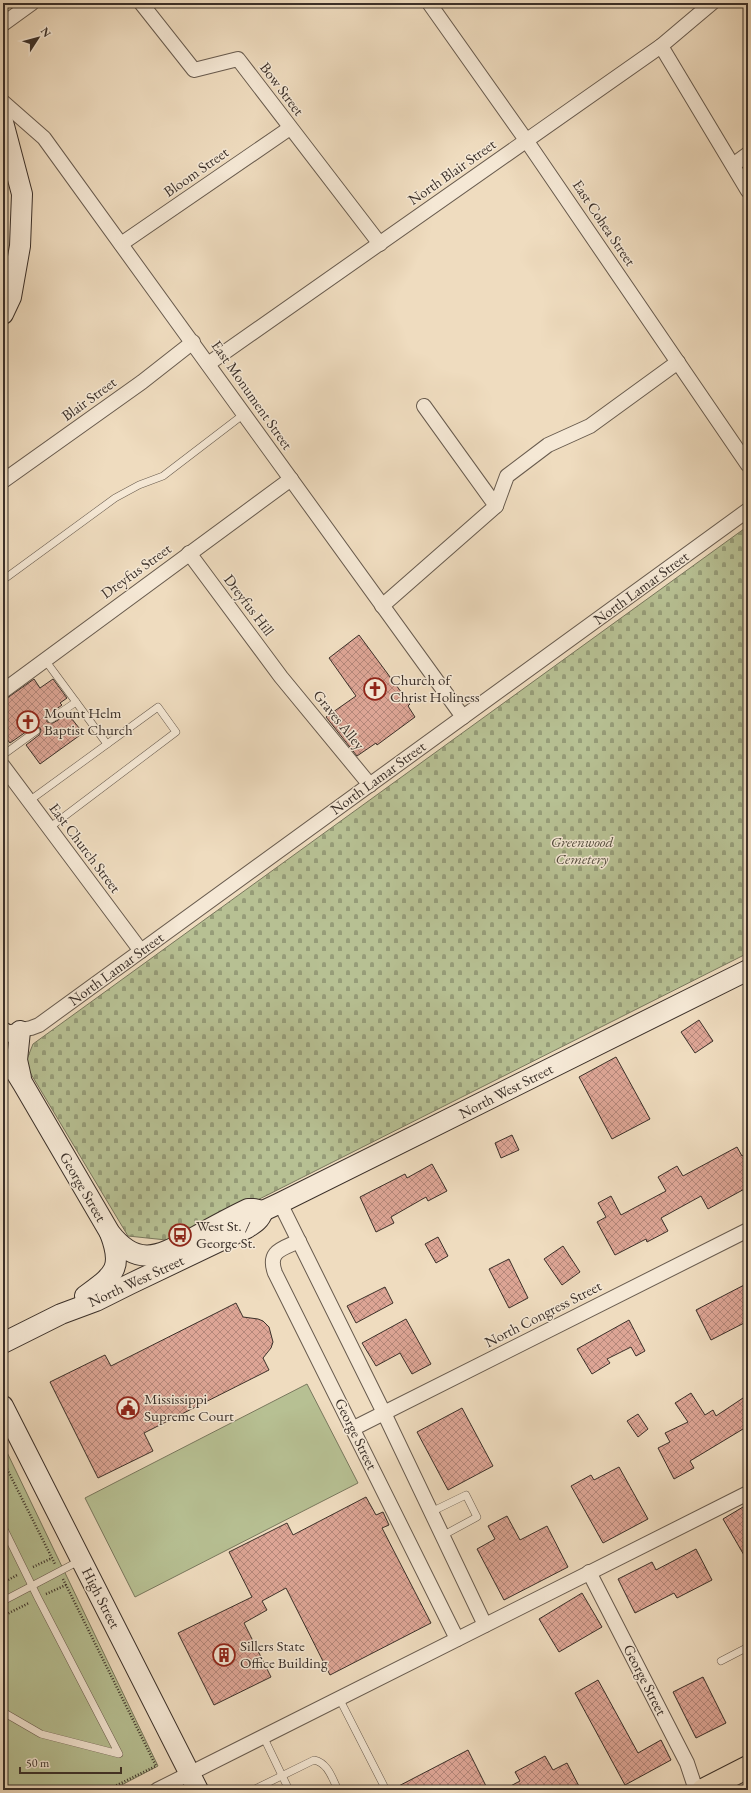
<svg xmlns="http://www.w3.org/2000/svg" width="751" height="1793" font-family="'EB Garamond',serif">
	<defs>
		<pattern id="cemetery-stones" width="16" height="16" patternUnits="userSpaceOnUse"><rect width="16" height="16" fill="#b7c093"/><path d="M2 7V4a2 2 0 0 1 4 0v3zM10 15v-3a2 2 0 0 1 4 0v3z" fill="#969c78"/></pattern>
		<pattern id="building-cross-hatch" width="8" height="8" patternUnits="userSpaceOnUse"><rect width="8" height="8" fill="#dda595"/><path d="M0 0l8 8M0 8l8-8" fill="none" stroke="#b4877a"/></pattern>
	</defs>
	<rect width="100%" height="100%" fill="#efdcbf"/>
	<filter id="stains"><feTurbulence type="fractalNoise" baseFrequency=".005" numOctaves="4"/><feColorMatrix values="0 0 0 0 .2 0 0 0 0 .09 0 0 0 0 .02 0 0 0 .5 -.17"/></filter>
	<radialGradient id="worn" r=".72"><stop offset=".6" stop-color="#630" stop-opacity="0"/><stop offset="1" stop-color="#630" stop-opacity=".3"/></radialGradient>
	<!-- green -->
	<g fill="#b7c093" stroke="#79785e">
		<path d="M307,1384L358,1483L135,1597L85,1498Z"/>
		<path d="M3,1444L158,1766L112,1790H3Z"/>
	</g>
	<!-- cemetery -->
	<path fill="url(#cemetery-stones)" stroke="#79785e" d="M748,526V953L176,1241L128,1236L25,1064L33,1044Z"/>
	<!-- building -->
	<g fill="url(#building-cross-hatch)" stroke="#3b3029">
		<path d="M359,635L410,704L408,706L415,717L377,745L376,743L357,756L326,717L356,696L329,658Z"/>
		<path d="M34,679L40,688L53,679L67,698L60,703L62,705L47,716V722L53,723L68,714L83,733L40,764L26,745L39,735L41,731L40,728L33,727L10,743L3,734V701Z"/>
		<path d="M699,1020L713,1041L695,1053L681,1032Z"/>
		<path d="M616,1057L650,1119L612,1139L579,1077Z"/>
		<path d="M512,1135L519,1150L501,1158L495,1143Z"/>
		<path d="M737,1147L742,1156L748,1152V1187L708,1209L701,1196L661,1218L668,1231L647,1242L646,1239L615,1255L597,1222L606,1217L598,1203L611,1196L621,1215L666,1191L658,1177L677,1166L683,1176Z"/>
		<path d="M432,1164L447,1191L428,1201L426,1197L391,1217L394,1223L376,1232L360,1197L405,1174L407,1178Z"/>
		<path d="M438,1237L448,1256L436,1263L425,1244Z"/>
		<path d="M563,1246L580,1272L562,1285L544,1259Z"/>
		<path d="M509,1259L528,1298L509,1308L489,1269Z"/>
		<path d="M748,1283V1321L711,1340L696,1310Z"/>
		<path d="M385,1287L393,1303L356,1323L347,1306Z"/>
		<path d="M236,1303L243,1317L258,1319L263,1321L269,1327L273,1342L271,1348L263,1358L269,1370L144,1433L153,1451L98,1478L50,1382L105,1355L111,1366Z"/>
		<path d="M406,1319L431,1364L412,1374L400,1353L376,1366L362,1343Z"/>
		<path d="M629,1320L645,1351L636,1356L631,1347L607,1359L610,1363L592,1374L577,1349Z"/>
		<path d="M691,1393L705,1415L713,1410L716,1416L743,1398L748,1405V1426L690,1461L694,1468L674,1479L658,1448L670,1442L665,1433L688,1422L675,1403Z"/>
		<path d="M462,1408L493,1466L448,1490L417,1432Z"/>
		<path d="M638,1414L648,1429L638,1437L627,1421Z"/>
		<path d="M619,1467L648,1519L603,1543L571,1486L591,1475L594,1480Z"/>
		<path d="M366,1497L376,1515L383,1512L389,1525L382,1528L431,1623L330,1675L286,1588L262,1601L267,1610L244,1623L271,1677L214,1705L178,1633L252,1597L229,1552L287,1523L293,1535Z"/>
		<path d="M748,1504V1562L723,1519Z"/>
		<path d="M507,1516L520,1540L547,1526L568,1567L504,1600L477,1549L495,1539L488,1526Z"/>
		<path d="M696,1549L712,1580L677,1598L674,1593L635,1613L618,1579L652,1562L656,1570Z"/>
		<path d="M582,1593L602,1627L559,1652L539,1619Z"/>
		<path d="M703,1677L726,1723L696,1738L673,1692Z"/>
		<path d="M598,1680L638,1753L661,1740L671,1760L625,1785L575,1693Z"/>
		<path d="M468,1750L488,1790H391Z"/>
		<path d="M545,1756L553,1770L567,1763L581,1790H503L520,1781L515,1772Z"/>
	</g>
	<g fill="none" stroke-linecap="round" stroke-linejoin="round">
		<!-- lane casing -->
		<g stroke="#685b4e" stroke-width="8">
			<g id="lane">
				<path d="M3,580L115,498L139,485L163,476L244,414"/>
				<path d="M45,660L107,744"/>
				<path d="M51,719L76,702"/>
				<path d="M3,755L36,731"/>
				<path d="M29,801L158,707L176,732L49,828"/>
				<path d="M431,1512L466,1495L477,1517L442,1536"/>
				<path d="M3,1527L38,1598L119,1754L41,1734L3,1712"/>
				<path d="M3,1601L81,1560"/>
				<path d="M721,1661L748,1647"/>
				<path d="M339,1698L386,1790"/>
				<path d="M263,1736L289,1790"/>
				<path d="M253,1790L314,1760C328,1763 332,1778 338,1790"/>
			</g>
		</g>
		<!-- street casing -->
		<g stroke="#685b4e" stroke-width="16">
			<g id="street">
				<path d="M141,3L194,70L238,59L380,244"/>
				<path d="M429,3L526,140L748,465"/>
				<path d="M3,24L32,3"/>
				<path d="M661,46L748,191"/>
				<path d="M3,102L44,138L463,717"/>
				<path d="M733,165L748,154"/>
				<path d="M121,244L290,128"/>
				<path d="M208,364L661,46L712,3"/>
				<path d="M3,481L142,382L193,342"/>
				<path d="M496,506L507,476L548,445L590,426L678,362"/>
				<path d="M189,553L281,677L370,785"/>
				<path d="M382,606L496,506L424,406"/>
				<path d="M3,691L291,479"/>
				<path d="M3,766L141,951"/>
				<path d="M11,1032L31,1028L39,1025L748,510"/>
				<path d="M280,1203L384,1413L485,1625"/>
				<path d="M299,1241C282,1249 267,1251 275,1273L457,1639"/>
				<path d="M354,1428L748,1230"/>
				<path d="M589,1572L687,1763L696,1790"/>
				<path d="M157,1790L748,1493"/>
			</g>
		</g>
		<!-- secondary casing -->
		<g stroke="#3b3029" stroke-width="22">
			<g id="secondary">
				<path d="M3,122L22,194L20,246L11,297L3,314"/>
				<path d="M20,1031L17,1060L21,1078"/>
				<path d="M3,1033H4"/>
				<path d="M3,1059L15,1071L23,1084L110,1233C138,1269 160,1255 193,1238C211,1228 229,1218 248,1209H254L263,1211L280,1203L748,970"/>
				<path d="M85,1296C113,1275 124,1270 110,1233"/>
				<path d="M3,1343L61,1314L96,1301L130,1284L247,1228C255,1223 260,1220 263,1211"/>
				<path d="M3,1406L198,1790"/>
			</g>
		</g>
		<!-- primary casing -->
		<g stroke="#3b3029" stroke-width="24">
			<path id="primary" d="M703,1790L748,1767"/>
		</g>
		<!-- path -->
		<g stroke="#3b3029" stroke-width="2.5" stroke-dasharray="1 2" stroke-linecap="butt">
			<path d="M3,1461L55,1564"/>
			<path d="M33,1567L52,1558"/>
			<path d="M63,1579L156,1766L107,1790"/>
			<path d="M3,1583L17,1575"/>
			<path d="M46,1594L66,1585"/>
			<path d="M3,1616L29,1603"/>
		</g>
		<!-- lane -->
		<use href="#lane" stroke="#f5e8d5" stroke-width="7"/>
		<!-- street -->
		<use href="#street" stroke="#f5e8d5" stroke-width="14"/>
		<!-- secondary -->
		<use href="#secondary" stroke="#f5e8d5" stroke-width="20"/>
		<!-- primary -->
		<use href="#primary" stroke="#efdcbf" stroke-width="22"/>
	</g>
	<!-- icons -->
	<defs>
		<g id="church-ring" transform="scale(1.15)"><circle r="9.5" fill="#f5e8d5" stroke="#8f2418" stroke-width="1.5"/><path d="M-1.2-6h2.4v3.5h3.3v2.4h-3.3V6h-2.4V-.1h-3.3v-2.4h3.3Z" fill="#8f2418"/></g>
		<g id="bus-ring" transform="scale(1.15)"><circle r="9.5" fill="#f5e8d5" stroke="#8f2418" stroke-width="1.5"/><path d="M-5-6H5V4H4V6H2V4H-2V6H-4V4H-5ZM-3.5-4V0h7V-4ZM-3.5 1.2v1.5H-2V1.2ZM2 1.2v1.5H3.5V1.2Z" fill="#8f2418"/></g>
		<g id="civic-ring" transform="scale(1.15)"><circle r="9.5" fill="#f5e8d5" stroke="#8f2418" stroke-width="1.5"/><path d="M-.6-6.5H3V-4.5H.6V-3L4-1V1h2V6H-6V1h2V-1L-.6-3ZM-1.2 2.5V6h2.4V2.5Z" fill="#8f2418"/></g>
		<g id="building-ring" transform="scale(1.15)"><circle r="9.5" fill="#f5e8d5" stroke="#8f2418" stroke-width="1.5"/><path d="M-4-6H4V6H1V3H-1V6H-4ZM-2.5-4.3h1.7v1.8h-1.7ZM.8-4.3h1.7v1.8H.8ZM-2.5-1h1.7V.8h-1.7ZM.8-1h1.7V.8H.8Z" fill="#8f2418"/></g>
	</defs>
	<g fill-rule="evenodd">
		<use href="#church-ring" x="375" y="689"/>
		<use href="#church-ring" x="28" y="722"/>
		<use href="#bus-ring" x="180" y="1235"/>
		<use href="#civic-ring" x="128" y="1408"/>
		<use href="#building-ring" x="224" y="1655"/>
	</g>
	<g text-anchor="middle" stroke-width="3" stroke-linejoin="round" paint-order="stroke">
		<!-- street labels -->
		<g font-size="15" fill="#3b3029" stroke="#f5e8d5">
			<text transform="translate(282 89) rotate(53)" y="5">Bow Street</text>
			<text transform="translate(196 172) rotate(-35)" y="5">Bloom Street</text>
			<text transform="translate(452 172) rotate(-35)" y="5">North Blair Street</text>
			<text transform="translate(604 223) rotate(56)" y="5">East Cohea Street</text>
			<text transform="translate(252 395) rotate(55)" y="5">East Monument Street</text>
			<text transform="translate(89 399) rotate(-36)" y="5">Blair Street</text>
			<text transform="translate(136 571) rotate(-36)" y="5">Dreyfus Street</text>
			<text transform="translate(641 588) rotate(-36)" y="5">North Lamar Street</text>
			<text transform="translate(249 605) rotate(53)" y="5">Dreyfus Hill</text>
			<text transform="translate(339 720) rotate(51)" y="5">Graves Alley</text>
			<text transform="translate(378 778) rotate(-36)" y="5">North Lamar Street</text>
			<text transform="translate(85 848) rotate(53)" y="5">East Church Street</text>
			<text transform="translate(116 969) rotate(-36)" y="5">North Lamar Street</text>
			<text transform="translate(506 1091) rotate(-27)" y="5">North West Street</text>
			<text transform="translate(83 1187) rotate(60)" y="5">George Street</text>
			<text transform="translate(136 1281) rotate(-25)" y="5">North West Street</text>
			<text transform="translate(543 1314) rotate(-27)" y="5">North Congress Street</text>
			<text transform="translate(356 1434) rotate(64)" y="5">George Street</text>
			<text transform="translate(101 1598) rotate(63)" y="5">High Street</text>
			<text transform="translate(645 1680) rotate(63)" y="5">George Street</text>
		</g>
		<!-- poi labels -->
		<g font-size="15" fill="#3b3029" stroke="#f5e8d5" text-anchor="start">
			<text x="390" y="685">Church of<tspan x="390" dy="17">Christ Holiness</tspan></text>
			<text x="44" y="718">Mount Helm<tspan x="44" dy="17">Baptist Church</tspan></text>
			<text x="196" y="1231">West St. /<tspan x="196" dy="17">George St.</tspan></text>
			<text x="144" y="1404">Mississippi<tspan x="144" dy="17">Supreme Court</tspan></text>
			<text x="240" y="1651">Sillers State<tspan x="240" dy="17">Office Building</tspan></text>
		</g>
		<!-- park labels -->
		<g font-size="15" font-style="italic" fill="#544d3e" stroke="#f5e8d5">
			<text x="582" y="847">Greenwood<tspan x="582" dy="17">Cemetery</tspan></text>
		</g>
	</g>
	<!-- margin -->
	<rect width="751" height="1793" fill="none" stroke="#efdcbf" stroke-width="16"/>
	<rect x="4" y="4" width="743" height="1785" fill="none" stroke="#3b3029" stroke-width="2"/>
	<rect x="8" y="8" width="735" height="1777" fill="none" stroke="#3b3029"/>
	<!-- north arrow -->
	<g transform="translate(38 38) rotate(54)" stroke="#f5e8d5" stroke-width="3" paint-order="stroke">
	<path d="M0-3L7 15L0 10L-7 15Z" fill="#3b3029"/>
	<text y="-6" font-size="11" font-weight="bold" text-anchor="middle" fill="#3b3029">N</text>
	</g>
	<!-- scale -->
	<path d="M20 1767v6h101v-6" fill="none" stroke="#3b3029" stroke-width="2"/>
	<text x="26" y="1767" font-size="12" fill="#3b3029" stroke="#f5e8d5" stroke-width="3" paint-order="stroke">50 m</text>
	<rect width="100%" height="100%" filter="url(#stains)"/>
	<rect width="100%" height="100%" fill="url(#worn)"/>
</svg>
